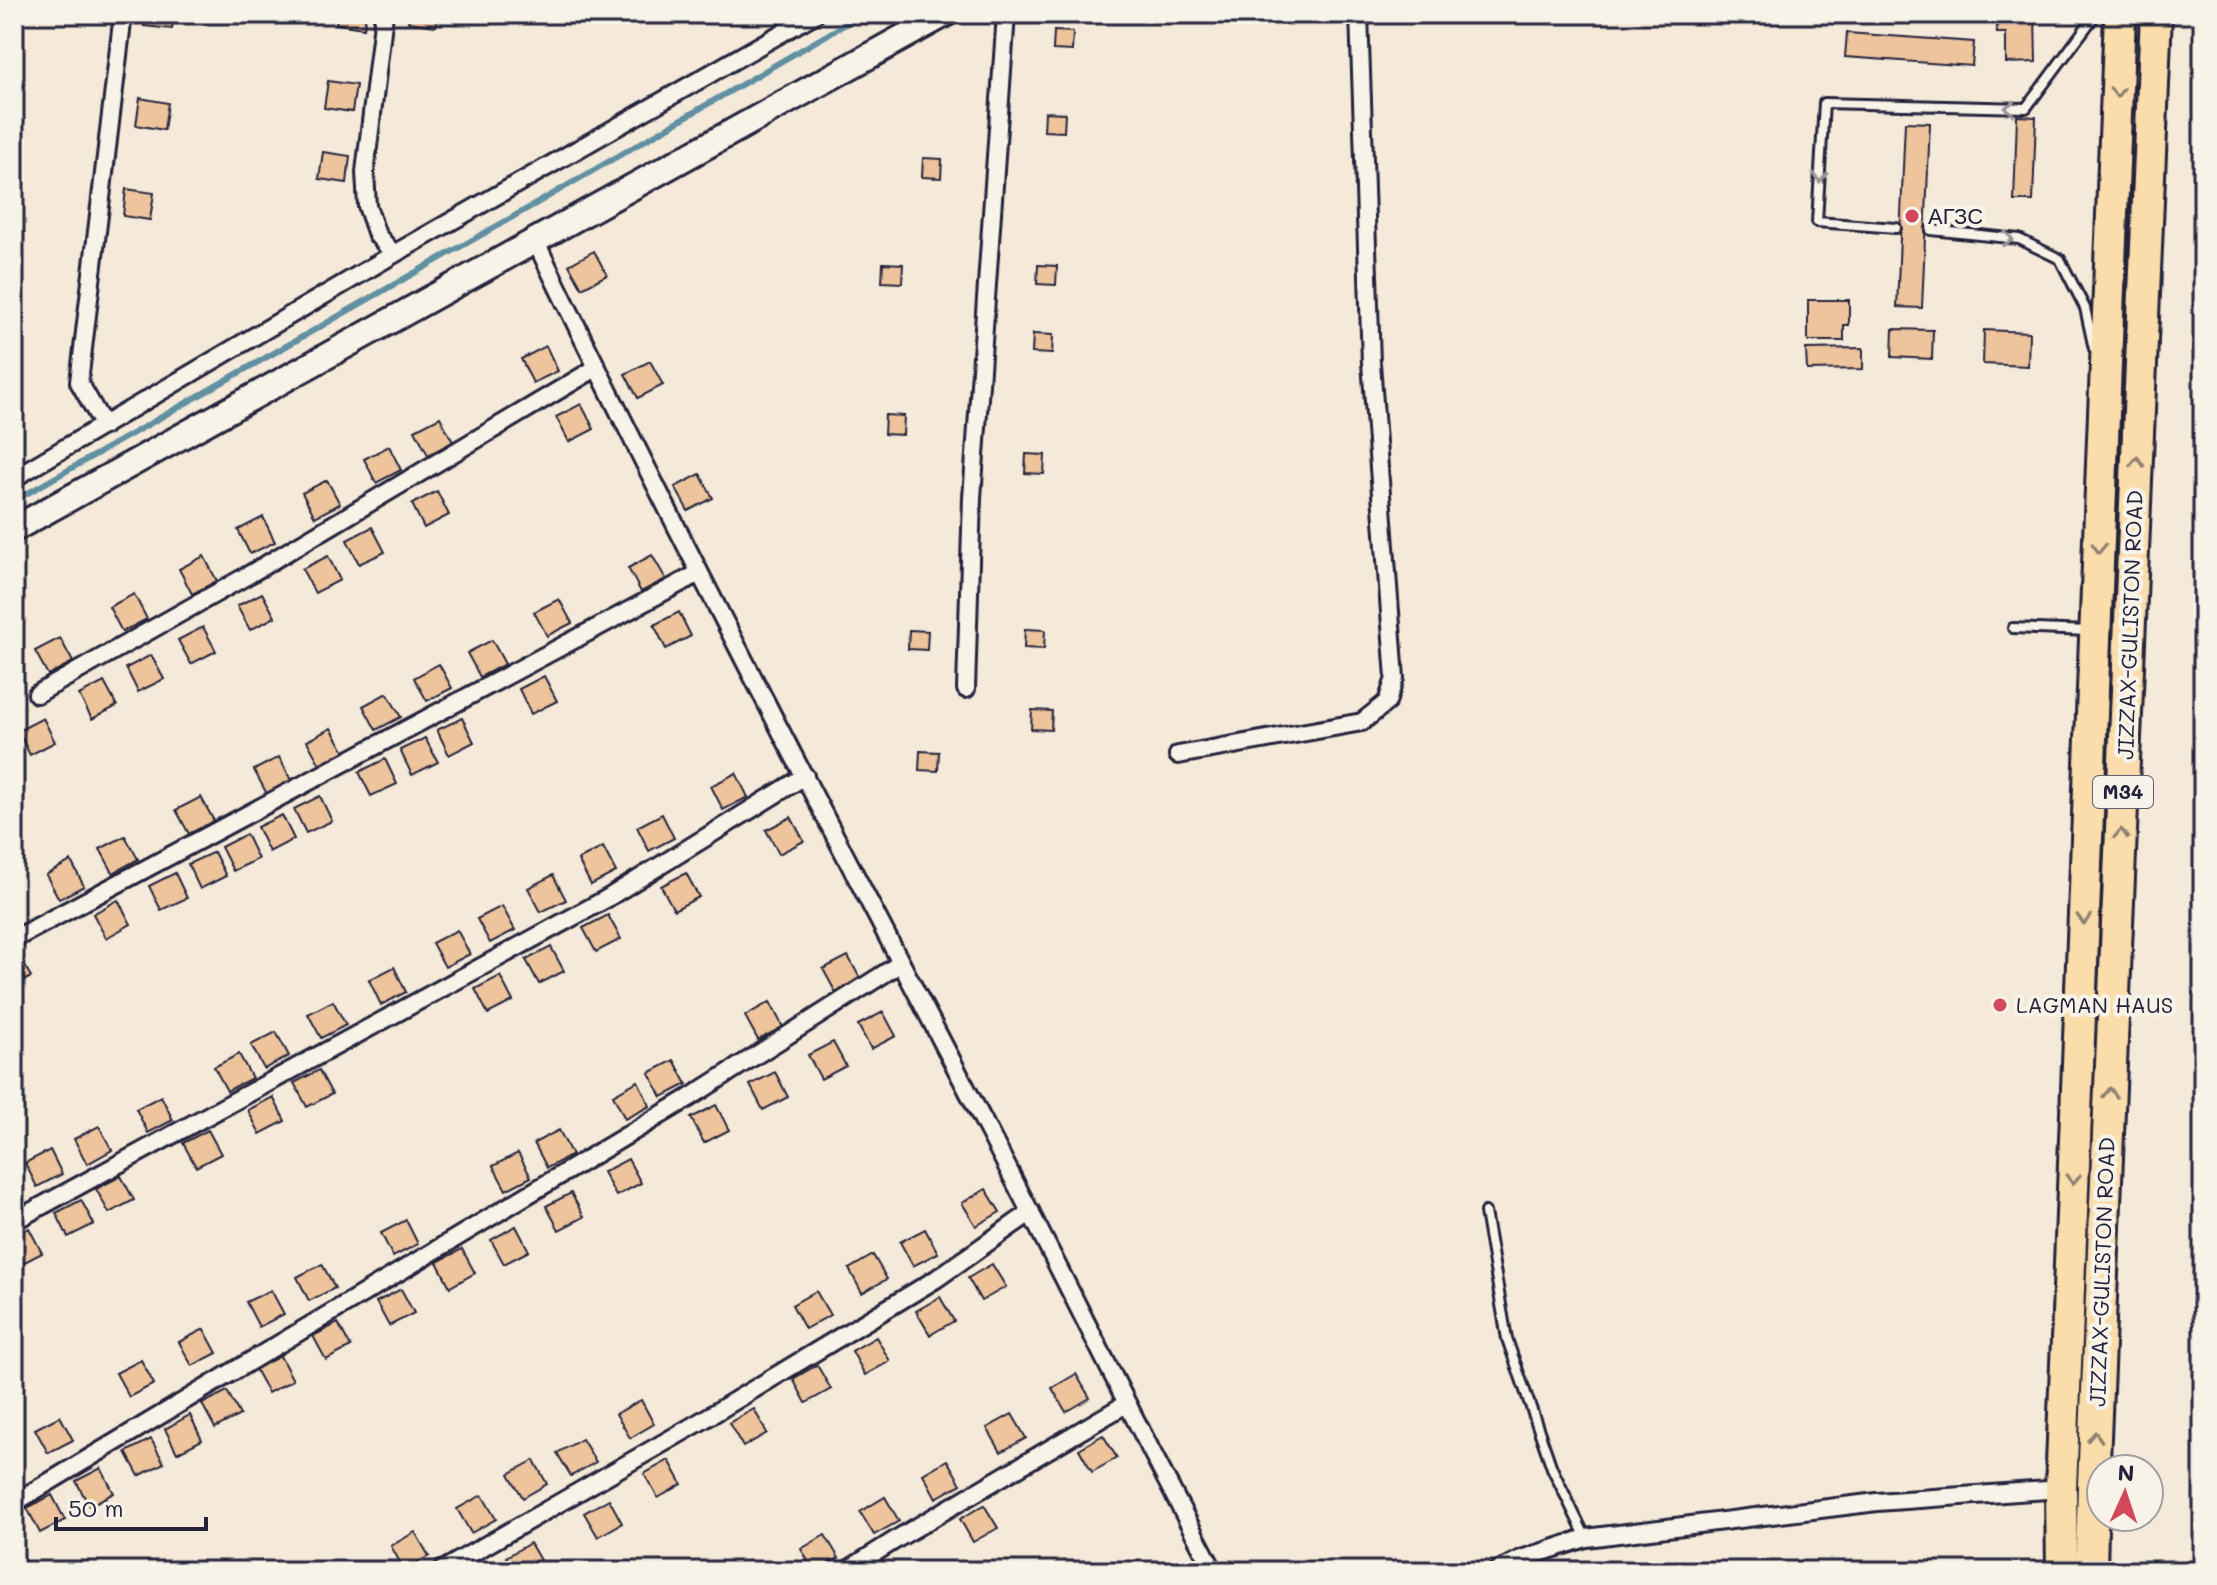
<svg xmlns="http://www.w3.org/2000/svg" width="2217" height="1585" font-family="Mali,sans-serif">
	<rect width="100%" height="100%" fill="#f5ead9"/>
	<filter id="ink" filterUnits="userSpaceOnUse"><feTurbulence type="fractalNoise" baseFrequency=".0125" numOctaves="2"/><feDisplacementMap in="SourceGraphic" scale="16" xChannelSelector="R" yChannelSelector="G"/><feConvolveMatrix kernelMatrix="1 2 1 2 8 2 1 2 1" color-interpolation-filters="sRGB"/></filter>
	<g filter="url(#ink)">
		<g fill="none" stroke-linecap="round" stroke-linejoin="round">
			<!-- stream -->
			<path stroke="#6090a2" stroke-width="6" d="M14,501L532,206L863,14"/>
		</g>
		<!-- building -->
		<g fill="#eec49d" stroke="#22223b" stroke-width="2">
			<path d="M146,14H174L172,29L144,26Z"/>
			<path d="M338,14H366L364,28L336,24Z"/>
			<path d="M410,14H438L436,26L408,22Z"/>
			<path d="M1996,14H2035L2036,62L2006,63V33H1997Z"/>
			<path d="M1054,31L1073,32L1072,51L1053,50Z"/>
			<path d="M1847,33L1974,42L1972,66L1845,57Z"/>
			<path d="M328,81L356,85L352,112L324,108Z"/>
			<path d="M140,98L168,103L164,130L136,125Z"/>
			<path d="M1045,112L1065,113L1064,132L1044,131Z"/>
			<path d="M2017,116L2036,117L2033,201H2014Z"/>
			<path d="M1905,122L1930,123L1922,308L1897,307Z"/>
			<path d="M323,152L350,156L347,183L319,179Z"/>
			<path d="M923,158L942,159L941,178L922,177Z"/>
			<path d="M126,189L154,193L150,220L123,216Z"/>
			<path d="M594,251L607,275L582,288L569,265Z"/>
			<path d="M883,263L903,264L902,283L882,282Z"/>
			<path d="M1038,265L1057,266L1056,285L1037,284Z"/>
			<path d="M1808,300H1849V325H1844V341H1808Z"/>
			<path d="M1893,329L1933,330L1932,359L1892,357Z"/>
			<path d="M1984,330L2029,332L2028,366L1983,364Z"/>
			<path d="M1033,334L1053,335L1052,354L1032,353Z"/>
			<path d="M546,346L558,371L533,383L521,359Z"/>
			<path d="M1863,348V369L1807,370L1806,349Z"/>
			<path d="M650,361L663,385L638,398L625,374Z"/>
			<path d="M581,404L594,429L569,442L556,417Z"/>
			<path d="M885,415L904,416L903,435L884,434Z"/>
			<path d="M440,417L453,442L428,455L415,430Z"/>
			<path d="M389,446L401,470L376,483L364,459Z"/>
			<path d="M1026,454L1045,455L1044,474L1025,473Z"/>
			<path d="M700,474L713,498L688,511L675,487Z"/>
			<path d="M327,480L340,504L315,517L302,493Z"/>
			<path d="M437,491L449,515L424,528L412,504Z"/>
			<path d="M263,517L275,542L250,554L238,530Z"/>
			<path d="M372,527L385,552L359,564L347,540Z"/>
			<path d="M652,555L666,579L641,592L628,568Z"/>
			<path d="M204,556L217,581L192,594L179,569Z"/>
			<path d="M328,556L340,580L315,593L302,569Z"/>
			<path d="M262,593L275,617L250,630L237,606Z"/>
			<path d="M134,594L147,619L122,632L109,607Z"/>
			<path d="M559,599L572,623L547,636L534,612Z"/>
			<path d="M679,612L691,636L666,649L654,625Z"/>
			<path d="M203,627L216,651L191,664L178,640Z"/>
			<path d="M1025,629L1045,630L1044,649L1024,648Z"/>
			<path d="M909,630L928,631L927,650L908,649Z"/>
			<path d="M60,638L73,662L48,675L35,651Z"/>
			<path d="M492,640L505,664L480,677L467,653Z"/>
			<path d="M151,655L164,679L138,692L126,668Z"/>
			<path d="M439,664L452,688L427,701L414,678Z"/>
			<path d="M544,676L557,701L531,714L519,689Z"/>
			<path d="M104,682L117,706L92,719L79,695Z"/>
			<path d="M387,693L401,717L376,730L363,706Z"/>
			<path d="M1032,710L1052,711L1051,730L1031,729Z"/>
			<path d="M43,718L55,742L30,755L18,731Z"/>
			<path d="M462,718L474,742L449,755L437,730Z"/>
			<path d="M331,728L345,752L320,765L307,741Z"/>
			<path d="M425,738L438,762L412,775L400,750Z"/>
			<path d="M920,751L939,752L938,771L919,770Z"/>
			<path d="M279,757L292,781L267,794L254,770Z"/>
			<path d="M385,759L397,784L371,796L359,772Z"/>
			<path d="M736,773L748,797L723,810L711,786Z"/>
			<path d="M320,796L332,821L306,833L294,809Z"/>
			<path d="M201,797L214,821L189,834L176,810Z"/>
			<path d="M662,814L674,838L649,851L637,827Z"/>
			<path d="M282,815L294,839L269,852L257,827Z"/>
			<path d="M791,817L804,841L779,854L766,830Z"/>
			<path d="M246,834L258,859L233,871L221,847Z"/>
			<path d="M125,836L138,859L113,873L100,849Z"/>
			<path d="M603,847L616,872L591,885L578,860Z"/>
			<path d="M214,852L226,876L200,889L188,864Z"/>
			<path d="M71,861L84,886L59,899L46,875Z"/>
			<path d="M175,873L187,898L161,910L149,886Z"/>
			<path d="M686,873L699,897L674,910L661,886Z"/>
			<path d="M553,875L566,900L541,912L528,888Z"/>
			<path d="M118,900L131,924L106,938L93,914Z"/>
			<path d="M502,906L515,930L490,943L477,919Z"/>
			<path d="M608,915L621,939L596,952L583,928Z"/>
			<path d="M457,930L470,954L445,967L432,943Z"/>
			<path d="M551,947L564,971L539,984L526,960Z"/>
			<path d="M18,953L31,977L14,986V955Z"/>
			<path d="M848,956L861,980L836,993L823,969Z"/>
			<path d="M394,967L406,992L381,1005L369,980Z"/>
			<path d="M500,976L513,1001L488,1014L475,989Z"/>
			<path d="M333,1001L346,1025L321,1038L308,1014Z"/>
			<path d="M770,1002L783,1027L758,1040L745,1016Z"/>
			<path d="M883,1012L896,1036L871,1049L858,1025Z"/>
			<path d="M276,1032L289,1056L264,1069L251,1045Z"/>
			<path d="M833,1042L846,1066L821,1079L808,1055Z"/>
			<path d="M239,1054L252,1078L227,1091L214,1067Z"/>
			<path d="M674,1060L687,1084L662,1097L649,1073Z"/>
			<path d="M319,1070L332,1094L307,1107L294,1083Z"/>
			<path d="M775,1072L788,1097L763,1110L750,1085Z"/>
			<path d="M638,1081L650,1106L625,1119L613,1095Z"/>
			<path d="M161,1096L173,1120L148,1133L136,1109Z"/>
			<path d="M273,1097L285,1121L260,1134L248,1110Z"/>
			<path d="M716,1105L729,1130L704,1143L691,1118Z"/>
			<path d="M99,1126L112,1150L87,1164L74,1139Z"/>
			<path d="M208,1130L221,1154L196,1167L183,1143Z"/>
			<path d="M559,1130L572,1155L547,1168L534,1143Z"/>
			<path d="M50,1150L62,1174L37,1187L25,1163Z"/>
			<path d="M518,1153L531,1177L506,1190L493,1166Z"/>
			<path d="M628,1159L641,1183L616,1196L603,1172Z"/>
			<path d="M121,1176L134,1200L109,1213L96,1189Z"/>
			<path d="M986,1189L1000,1212L976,1226L962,1203Z"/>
			<path d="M571,1193L584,1217L559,1230L546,1206Z"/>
			<path d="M81,1200L94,1224L68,1237L56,1213Z"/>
			<path d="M406,1220L418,1244L393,1257L381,1233Z"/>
			<path d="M516,1226L529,1251L504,1264L491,1240Z"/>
			<path d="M29,1228L42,1253L17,1266L14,1261V1236Z"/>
			<path d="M925,1229L938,1253L913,1266L900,1242Z"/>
			<path d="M462,1249L475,1273L450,1287L437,1262Z"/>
			<path d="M873,1255L887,1279L862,1293L849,1269Z"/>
			<path d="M322,1264L335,1288L309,1301L297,1277Z"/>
			<path d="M992,1264L1006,1287L981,1301L968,1278Z"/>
			<path d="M401,1289L414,1313L389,1326L376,1302Z"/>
			<path d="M271,1290L284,1314L259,1327L246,1302Z"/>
			<path d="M816,1291L830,1315L805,1329L792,1305Z"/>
			<path d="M940,1297L954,1321L930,1335L916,1311Z"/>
			<path d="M338,1323L351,1347L326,1360L313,1336Z"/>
			<path d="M204,1329L217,1353L192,1366L179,1342Z"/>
			<path d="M876,1337L890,1361L865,1375L852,1351Z"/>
			<path d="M280,1356L293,1380L268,1393L255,1369Z"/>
			<path d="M141,1360L154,1384L129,1397L116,1373Z"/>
			<path d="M817,1365L831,1389L806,1403L793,1379Z"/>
			<path d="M1076,1374L1090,1398L1066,1412L1052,1388Z"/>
			<path d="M227,1391L240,1415L215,1428L202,1404Z"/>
			<path d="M641,1400L654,1424L630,1438L616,1414Z"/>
			<path d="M754,1409L767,1433L743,1447L729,1423Z"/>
			<path d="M1012,1414L1026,1438L1001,1452L987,1428Z"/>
			<path d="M190,1415L202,1440L177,1453L165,1429Z"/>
			<path d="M60,1416L73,1440L48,1453L35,1429Z"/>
			<path d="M1103,1435L1117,1458L1092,1472L1079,1449Z"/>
			<path d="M151,1439L164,1463L139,1476L126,1452Z"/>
			<path d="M582,1439L596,1462L571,1476L557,1453Z"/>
			<path d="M534,1460L547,1484L523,1498L509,1474Z"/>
			<path d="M669,1460L682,1484L658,1498L644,1474Z"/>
			<path d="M947,1460L961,1484L936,1498L923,1474Z"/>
			<path d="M101,1468L114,1493L89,1506L76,1481Z"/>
			<path d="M52,1495L65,1520L40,1533L27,1508Z"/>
			<path d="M482,1495L496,1519L471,1533L457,1509Z"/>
			<path d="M885,1497L899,1521L874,1535L860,1512Z"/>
			<path d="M609,1499L622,1523L598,1537L584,1513Z"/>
			<path d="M984,1505L998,1528L973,1542L960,1519Z"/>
			<path d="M415,1532L429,1556L404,1570L391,1546Z"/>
			<path d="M825,1535L839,1558L814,1571L801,1549Z"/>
			<path d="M530,1543L544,1567L536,1571H514L506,1557Z"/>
		</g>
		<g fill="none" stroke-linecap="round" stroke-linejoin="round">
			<!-- lane casing -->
			<g stroke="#22223b" stroke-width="14">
				<g id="lane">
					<path d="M1896,228L1817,222L1824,103L2026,108L2096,14"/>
					<path d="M1931,230L2019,239L2060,259L2085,308L2094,349"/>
					<path d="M2013,628L2090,631"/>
					<path d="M1485,1212L1507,1339L1552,1468L1586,1538"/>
				</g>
			</g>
			<!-- street casing -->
			<g stroke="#22223b" stroke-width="22">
				<g id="street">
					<path d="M384,14L365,172L367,206L377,235L394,254"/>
					<path d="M535,240C679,540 834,834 988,1130C1064,1276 1136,1425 1214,1571"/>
					<path d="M104,426L79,382L123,14"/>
					<path d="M14,478L394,254L815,14"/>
					<path d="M966,689L972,498L1006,14"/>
					<path d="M37,694L250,574L596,368"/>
					<path d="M1178,755L1362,722L1387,702L1395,678L1371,363L1359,14"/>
					<path d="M18,937L699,573"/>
					<path d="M14,1221L606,899L805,776"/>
					<path d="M14,1503L689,1098L901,963"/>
					<path d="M441,1571L698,1423L936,1279L1031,1212"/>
					<path d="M846,1571L900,1537L1126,1404"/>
					<path d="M1497,1571L1521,1559L1586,1538L1877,1502L2061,1489"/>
				</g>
			</g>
			<!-- secondary casing -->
			<g stroke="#22223b" stroke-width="30">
				<path id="secondary" d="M14,529L945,14"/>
			</g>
			<!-- highway casing -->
			<g stroke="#22223b" stroke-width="36">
				<g id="highway">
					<path d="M2062,1571L2061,1489L2120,14"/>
					<path d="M2091,1571L2093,1484L2156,14"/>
				</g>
			</g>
			<!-- lane -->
			<use href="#lane" stroke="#f7f3e8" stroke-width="8"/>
			<!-- street -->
			<use href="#street" stroke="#f7f3e8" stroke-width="16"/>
			<!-- secondary -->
			<use href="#secondary" stroke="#f7f3e8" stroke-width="24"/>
			<!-- highway -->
			<use href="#highway" stroke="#fbddab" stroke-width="30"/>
		</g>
		<!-- one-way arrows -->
		<defs><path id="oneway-chevron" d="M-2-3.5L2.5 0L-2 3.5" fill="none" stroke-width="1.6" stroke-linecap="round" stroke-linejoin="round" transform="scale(2)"/></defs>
		<g stroke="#8e8073">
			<use href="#oneway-chevron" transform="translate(2117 92) rotate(92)"/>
			<use href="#oneway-chevron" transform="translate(2137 462) rotate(-88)"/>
			<use href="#oneway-chevron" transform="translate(2099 548) rotate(92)"/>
			<use href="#oneway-chevron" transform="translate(2121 834) rotate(-88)"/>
			<use href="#oneway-chevron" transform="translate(2084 919) rotate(92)"/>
			<use href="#oneway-chevron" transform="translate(2110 1093) rotate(-88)"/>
			<use href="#oneway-chevron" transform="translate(2073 1179) rotate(92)"/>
			<use href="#oneway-chevron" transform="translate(2095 1437) rotate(-88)"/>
		</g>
		<g stroke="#97959a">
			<use href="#oneway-chevron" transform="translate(2010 108) rotate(-178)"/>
			<use href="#oneway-chevron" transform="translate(1820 177) rotate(94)"/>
			<use href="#oneway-chevron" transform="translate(2008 239) rotate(8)"/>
		</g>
	</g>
	<!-- markers -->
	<g fill="#d1495b" stroke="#f7f3e8" stroke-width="3">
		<circle cx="1912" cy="216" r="8"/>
		<circle cx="2000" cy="1005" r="8"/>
	</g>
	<g text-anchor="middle" stroke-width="8" stroke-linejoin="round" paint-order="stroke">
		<!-- shield labels -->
		<rect fill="#f7f3e8" stroke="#62616f" stroke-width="2" x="2093" y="776" width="60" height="32" rx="6"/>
		<g font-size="20" font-weight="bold" fill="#22223b">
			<text x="2123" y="799">M34</text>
		</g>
		<!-- poi labels -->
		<g font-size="22" fill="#22223b" stroke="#f7f3e8" text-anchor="start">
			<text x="1928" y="224">АГЗС</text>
			<text x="2016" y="1013">LAGMAN HAUS</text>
		</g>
		<!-- street labels -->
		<g font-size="22" fill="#22223b" stroke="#f7f3e8">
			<text transform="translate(2130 625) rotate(-88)" y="8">JIZZAX-GULISTON ROAD</text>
			<text transform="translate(2102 1272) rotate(-88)" y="8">JIZZAX-GULISTON ROAD</text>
		</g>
	</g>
	<!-- margin -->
	<rect width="2217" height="1585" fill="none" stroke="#f7f3e8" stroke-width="48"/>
	<rect x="24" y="24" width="2169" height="1537" fill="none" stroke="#22223b" stroke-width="3" filter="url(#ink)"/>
	<!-- north arrow -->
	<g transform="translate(2125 1493) rotate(3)"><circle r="38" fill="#f7f3e8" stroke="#a29fa3" stroke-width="2"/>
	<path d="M0-6L14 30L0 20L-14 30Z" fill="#d1495b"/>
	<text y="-12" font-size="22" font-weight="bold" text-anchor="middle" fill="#22223b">N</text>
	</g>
	<!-- scale -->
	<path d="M56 1517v12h150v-12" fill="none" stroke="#22223b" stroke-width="4"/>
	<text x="68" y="1517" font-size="24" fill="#22223b" stroke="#f7f3e8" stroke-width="6" paint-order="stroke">50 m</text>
</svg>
